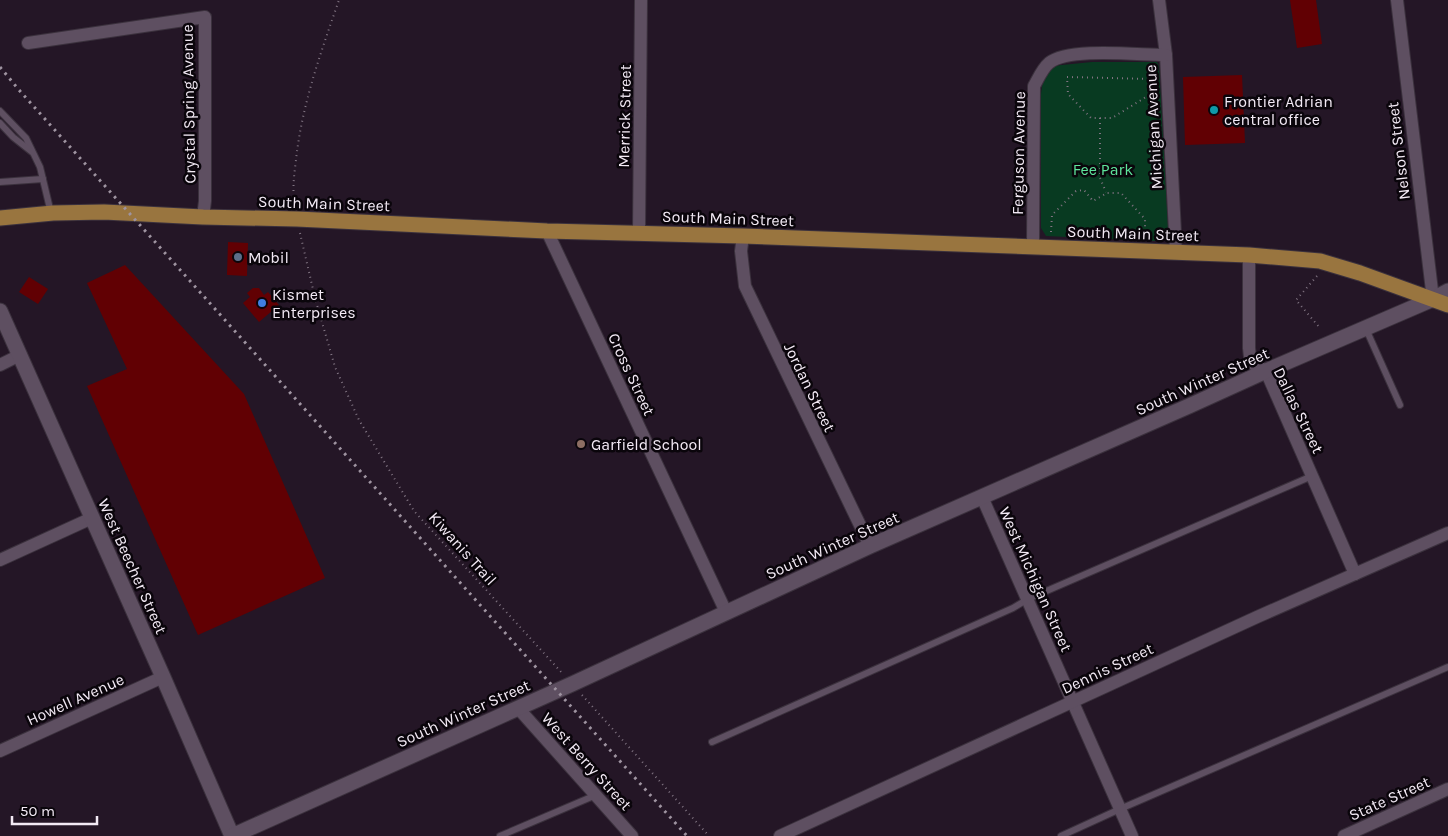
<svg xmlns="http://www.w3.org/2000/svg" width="1448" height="836" font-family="Karla,sans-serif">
	<rect width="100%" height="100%" fill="#241626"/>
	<!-- green -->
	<path fill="#083a21" d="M1092,62H1157L1159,66L1168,226L1167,236L1155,241L1046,236L1041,228V94L1043,79L1052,66Z"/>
	<!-- building -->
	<g fill="#610003">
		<path d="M1290,0H1316L1322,44L1297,48Z"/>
		<path d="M1242,75L1245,143L1185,145L1183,77Z"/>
		<path d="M228,242L248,243L247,276L227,275Z"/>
		<path d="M125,265L244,394L325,578L198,635L87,386L127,369L87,283Z"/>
		<path d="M29,277L48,289L38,304L19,292Z"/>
		<path d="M253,288H259L264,295L268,292L279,305L259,322L243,303L250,297L247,293Z"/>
	</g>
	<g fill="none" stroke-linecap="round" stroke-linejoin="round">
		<!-- lane casing -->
		<g stroke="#3b313d" stroke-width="8">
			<g id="lane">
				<path d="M0,111L26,138L40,167L51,213"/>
				<path d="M0,123L13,137L32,152"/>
				<path d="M0,182L43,179"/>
				<path d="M1366,329L1400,405"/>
				<path d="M712,742L1013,608L1028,599L1312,476"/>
				<path d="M500,836L596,795"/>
				<path d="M1061,836L1120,809L1448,667"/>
			</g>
		</g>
		<!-- street casing -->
		<g stroke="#3b313d" stroke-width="14">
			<g id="street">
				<path d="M1159,0L1166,55L1176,252"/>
				<path d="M1397,0L1433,299"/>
				<path d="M28,43L205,17V201L203,217"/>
				<path d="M547,231L726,612"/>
				<path d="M639,233L641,0"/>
				<path d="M743,236L741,251L745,286L870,546"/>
				<path d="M1033,246L1034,86C1038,79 1042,69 1049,63C1069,47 1138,55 1166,55"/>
				<path d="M1249,255V348L1250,357L1253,364L1266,371L1355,574"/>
				<path d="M0,365L20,355"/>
				<path d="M982,497L1132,836"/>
				<path d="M0,560L92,518"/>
				<path d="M518,708L632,836"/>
				<path d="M0,751L163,677"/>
				<path d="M780,836L1257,617L1448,533"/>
				<path d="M1344,836L1448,789"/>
			</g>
		</g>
		<!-- secondary casing -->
		<g stroke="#3b313d" stroke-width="17">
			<g id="secondary">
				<path d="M0,311L163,677L232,836"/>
				<path d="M232,836L572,684L870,546L1189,406L1266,371L1433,299L1448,291"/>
			</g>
		</g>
		<!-- primary casing -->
		<g stroke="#3b313d" stroke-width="17">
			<path id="primary" d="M0,218L53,213L104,212L203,217L297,219L547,231L743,236L1249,255L1320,261L1360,273L1448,305"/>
		</g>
		<!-- path -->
		<g stroke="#807482" stroke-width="2" stroke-dasharray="1 4" stroke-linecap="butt">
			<path d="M1153,79L1067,77L1068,94L1091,118H1112L1154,92"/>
			<path d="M1100,118V178L1106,192"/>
			<path d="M295,206C292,190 294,176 296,160C302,104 321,52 339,0"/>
			<path d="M1051,232L1052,215L1076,191L1084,190L1093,201L1107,193H1121L1145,219V236"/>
			<path d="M300,233L315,298L335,367L359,420L414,511L562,673"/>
			<path d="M1317,276L1296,300L1320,328"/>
			<path d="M582,695L709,836"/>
		</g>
		<!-- lane -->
		<use href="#lane" stroke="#5e4f61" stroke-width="6"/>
		<!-- street -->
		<use href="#street" stroke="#5e4f61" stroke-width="12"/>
		<!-- secondary -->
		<use href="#secondary" stroke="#5e4f61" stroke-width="15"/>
		<!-- primary -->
		<use href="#primary" stroke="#99753f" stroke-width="15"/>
		<!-- rail -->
		<path stroke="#9f94a1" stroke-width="3" stroke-dasharray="2.5 5" stroke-linecap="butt" d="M0,67L19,90L687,836"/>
	</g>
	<!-- markers -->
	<circle fill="#0f9aa8" stroke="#0a050b" stroke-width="2" cx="1214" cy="110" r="5"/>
	<circle fill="#5c6f8a" stroke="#0a050b" stroke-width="2" cx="238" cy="257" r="5"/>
	<circle fill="#3f7fe0" stroke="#0a050b" stroke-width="2" cx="262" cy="303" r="5"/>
	<circle fill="#8d6e63" stroke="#0a050b" stroke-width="2" cx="581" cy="444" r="5"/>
	<g text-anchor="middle" stroke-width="5" stroke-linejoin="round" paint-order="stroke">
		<!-- poi labels -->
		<g font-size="16" fill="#f3eaf5" stroke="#0a050b" text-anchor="start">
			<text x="1224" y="107">Frontier Adrian<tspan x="1224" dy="18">central office</tspan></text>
			<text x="248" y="263">Mobil</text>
			<text x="272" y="300">Kismet<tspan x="272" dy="18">Enterprises</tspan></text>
			<text x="591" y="450">Garfield School</text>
		</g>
		<!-- street labels -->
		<g font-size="16" fill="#f3eaf5" stroke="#0a050b">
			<text transform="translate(188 104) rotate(-91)" y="6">Crystal Spring Avenue</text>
			<text transform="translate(624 116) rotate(-89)" y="6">Merrick Street</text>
			<text transform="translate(1153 127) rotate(-93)" y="6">Michigan Avenue</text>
			<text transform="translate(1398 151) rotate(-97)" y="6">Nelson Street</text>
			<text transform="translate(1018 153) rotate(-89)" y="6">Ferguson Avenue</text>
			<text transform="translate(324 203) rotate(2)" y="6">South Main Street</text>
			<text transform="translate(728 218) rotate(2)" y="6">South Main Street</text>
			<text transform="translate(1133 233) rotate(2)" y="6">South Main Street</text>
			<text transform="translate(632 374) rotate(65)" y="6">Cross Street</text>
			<text transform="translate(1202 381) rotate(-24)" y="6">South Winter Street</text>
			<text transform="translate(810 387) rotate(64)" y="6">Jordan Street</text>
			<text transform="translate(1299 410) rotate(64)" y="6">Dallas Street</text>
			<text transform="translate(832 545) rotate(-24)" y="6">South Winter Street</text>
			<text transform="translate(463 548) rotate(48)" y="6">Kiwanis Trail</text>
			<text transform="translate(133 566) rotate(66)" y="6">West Beecher Street</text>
			<text transform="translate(1036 579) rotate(66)" y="6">West Michigan Street</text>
			<text transform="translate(1107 668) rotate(-25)" y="6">Dennis Street</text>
			<text transform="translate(75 699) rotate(-24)" y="6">Howell Avenue</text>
			<text transform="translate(463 713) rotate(-24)" y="6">South Winter Street</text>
			<text transform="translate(587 761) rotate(48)" y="6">West Berry Street</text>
			<text transform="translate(1389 798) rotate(-24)" y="6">State Street</text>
		</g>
		<!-- park labels -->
		<g font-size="16" fill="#5ee49b" stroke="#0a050b">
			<text x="1103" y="175">Fee Park</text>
		</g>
	</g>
	<!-- scale -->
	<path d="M12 816v8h85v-8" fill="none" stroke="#f3eaf5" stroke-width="2.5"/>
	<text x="20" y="816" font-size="15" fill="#f3eaf5" stroke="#0a050b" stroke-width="4" paint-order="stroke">50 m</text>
</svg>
